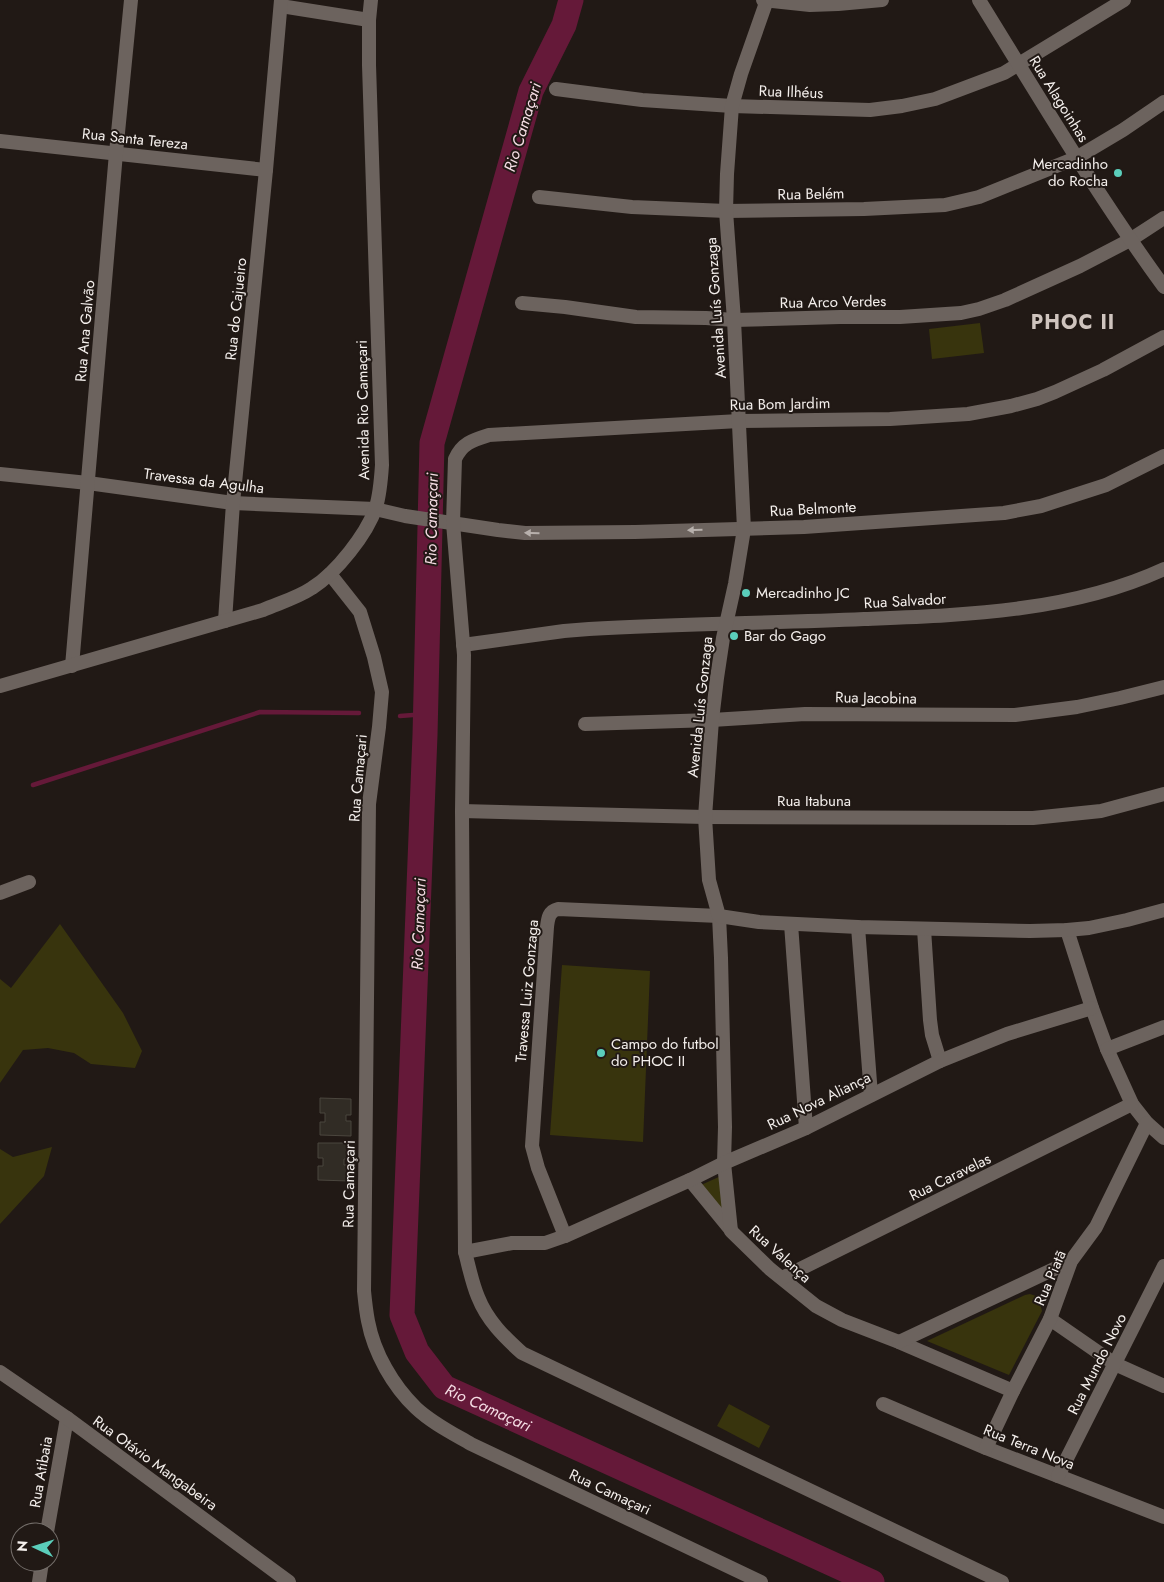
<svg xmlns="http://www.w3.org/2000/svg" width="1164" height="1582" font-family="Jost,sans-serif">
	<rect width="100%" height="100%" fill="#211915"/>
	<!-- green -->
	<g fill="#38340d">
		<path d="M980,323L984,353L932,359L929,329Z"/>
		<path d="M60,924L123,1013L142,1051L135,1068L91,1064L74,1053L48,1048L23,1050L0,1083V979L11,988Z"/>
		<path d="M562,965L650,971L643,1142L550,1135Z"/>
		<path d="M52,1147L44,1176L0,1224V1149L13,1157Z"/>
		<path d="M721,1176L724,1215L701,1185Z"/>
		<path d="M1030,1294L1036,1296L1040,1303L1042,1311L1009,1375L927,1341L1025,1295Z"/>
		<path d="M729,1404L770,1426L759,1448L717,1426Z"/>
	</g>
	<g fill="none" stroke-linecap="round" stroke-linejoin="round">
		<!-- stream -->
		<g stroke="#651939" stroke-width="4.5">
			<path d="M400,716L426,714"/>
			<path d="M33,785L260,712L359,713"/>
		</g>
		<!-- river -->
		<path stroke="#651939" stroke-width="25" id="s1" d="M571,0L564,25L531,91L432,443L425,735L402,1315L417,1352L444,1387L872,1582"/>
	</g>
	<!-- building -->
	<g fill="#312c25" stroke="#4b463e">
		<path d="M320,1098L351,1099V1115H346V1121H351V1136L320,1135V1122H325V1113H320Z"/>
		<path d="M318,1143H349V1159H344V1165H349V1181L318,1180V1166H323V1158H318Z"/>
	</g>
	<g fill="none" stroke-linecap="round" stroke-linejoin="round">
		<!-- minor -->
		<g stroke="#6c635e" stroke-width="14">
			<path d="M763,0L810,5L838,4L882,0"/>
			<path d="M281,6L369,20"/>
			<path d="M556,89L642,100L732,106L870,110L902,106L935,99L1004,73L1124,0"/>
			<path d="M0,141L266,170"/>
			<path d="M539,197L632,207L726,211L864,209L945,205L979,197L1076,158L1123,130L1164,102"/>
			<path d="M522,303L565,307L636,317L706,318L734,320L840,317H900L961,313L979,309L1005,300L1080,266L1130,240L1164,218"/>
			<path d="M0,474L88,483L233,503L375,509L405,516L498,530L525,533L635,532L804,527L1004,513L1041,506L1106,485L1164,456"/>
			<path d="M330,574L360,612L374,657L382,692L379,727L369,804L364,1291C365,1301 366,1311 368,1321C374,1353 393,1386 416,1408C432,1423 452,1433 471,1444L761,1582"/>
			<path d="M225,621L233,503L266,170L281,0"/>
			<path d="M463,645L564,631L589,629C681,624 773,623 864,619C965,615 1071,612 1164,569"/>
			<path d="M72,666L116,153L131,0"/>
			<path d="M585,724L712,720L805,714L1015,715L1077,707L1120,698L1164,687"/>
			<path d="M462,811L705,817L1033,818L1101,811L1164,794"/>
			<path d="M0,893L29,882"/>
			<path d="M791,924L806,1128"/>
			<path d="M858,927L871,1095"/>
			<path d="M924,929L930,1020L932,1035L940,1061"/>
			<path d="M1067,930L1092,1008L1107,1049L1132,1104L1147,1123L1164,1138"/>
			<path d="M1107,1049L1164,1027"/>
			<path d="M690,1180L731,1230"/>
			<path d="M565,1236L538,1168L532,1146L547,927C548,918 549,911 558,909L719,916L721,958L725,1127L724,1163L731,1231L770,1269L816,1306L842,1320L899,1342L1013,1391"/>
			<path d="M465,1252L512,1243H545L565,1236L690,1180L724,1163L806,1128L940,1061L1007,1034L1092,1008"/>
			<path d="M782,1278L1132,1104"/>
			<path d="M1050,1319L1115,1364L1164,1386"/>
			<path d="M899,1342L1071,1261"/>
			<path d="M883,1404L986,1448L1164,1517"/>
			<path d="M986,1448L1013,1391L1050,1319L1071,1261L1096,1227L1147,1123"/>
			<path d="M1058,1476L1164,1266"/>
			<path d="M47,1532L67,1418"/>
			<path d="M39,1582L42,1562"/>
			<path d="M1002,1582L522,1353C504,1337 487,1320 478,1297C472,1283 469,1267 465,1252L462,811L464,655L453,523L455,459C462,443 473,440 489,435L739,421L890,419L968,414L1011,406L1037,399L1055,392L1103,370L1164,337"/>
		</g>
		<!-- tertiary -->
		<g stroke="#6c635e" stroke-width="14">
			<path d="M767,0L741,74L732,106L727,174L726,211L734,320L744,529L735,584L723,638L717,678L712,720L705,817L709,880L719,916L759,922L858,927L1030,931L1067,930L1089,928L1127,920L1164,910"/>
			<path d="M979,0C1039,97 1097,195 1164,287"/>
			<path d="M0,686L263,610C279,603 297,598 312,588C336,573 367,534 376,507C380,494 381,480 382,465L369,65V20L371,0"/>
			<path d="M0,1372L67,1418L289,1582"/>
		</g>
	</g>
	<!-- one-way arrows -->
	<defs><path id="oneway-solid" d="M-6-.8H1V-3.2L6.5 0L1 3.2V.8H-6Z" transform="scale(1.25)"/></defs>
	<g fill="#b7b0ac">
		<use href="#oneway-solid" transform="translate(695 530) rotate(178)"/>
		<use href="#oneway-solid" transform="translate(532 533) rotate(-179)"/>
	</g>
	<!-- markers -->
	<g fill="#5bcebb" stroke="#211915" stroke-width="2">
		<circle cx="1118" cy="173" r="5"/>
		<circle cx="746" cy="593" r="5"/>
		<circle cx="734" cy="636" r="5"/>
		<circle cx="601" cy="1053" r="5"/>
	</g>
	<g text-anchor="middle" stroke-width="4" stroke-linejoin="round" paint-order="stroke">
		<!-- street labels -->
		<g font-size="15" fill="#f4efec" stroke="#211915">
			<text transform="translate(791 92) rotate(2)" y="5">Rua Ilhéus</text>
			<text transform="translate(1059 99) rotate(58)" y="5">Rua Alagoinhas</text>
			<text transform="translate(135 139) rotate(6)" y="5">Rua Santa Tereza</text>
			<text transform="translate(811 194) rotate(-1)" y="5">Rua Belém</text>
			<text transform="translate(833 302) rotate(-1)" y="5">Rua Arco Verdes</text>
			<text transform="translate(716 308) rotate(-94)" y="5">Avenida Luís Gonzaga</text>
			<text transform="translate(236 309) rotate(-84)" y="5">Rua do Cajueiro</text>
			<text transform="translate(85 331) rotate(-85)" y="5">Rua Ana Galvão</text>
			<text transform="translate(780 404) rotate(-1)" y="5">Rua Bom Jardim</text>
			<text transform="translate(363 410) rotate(-91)" y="5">Avenida Rio Camaçari</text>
			<text transform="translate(204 481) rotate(7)" y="5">Travessa da Agulha</text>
			<text transform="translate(813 509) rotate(-3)" y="5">Rua Belmonte</text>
			<text transform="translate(905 601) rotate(-3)" y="5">Rua Salvador</text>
			<text transform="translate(876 698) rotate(1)" y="5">Rua Jacobina</text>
			<text transform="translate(700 707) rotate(-84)" y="5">Avenida Luís Gonzaga</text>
			<text transform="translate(358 778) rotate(-85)" y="5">Rua Camaçari</text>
			<text x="814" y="806">Rua Itabuna</text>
			<text transform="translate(527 991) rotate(-85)" y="5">Travessa Luiz Gonzaga</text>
			<text transform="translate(819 1101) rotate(-26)" y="5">Rua Nova Aliança</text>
			<text transform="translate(950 1177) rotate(-26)" y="5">Rua Caravelas</text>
			<text transform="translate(349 1184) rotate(-89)" y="5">Rua Camaçari</text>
			<text transform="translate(780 1254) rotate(42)" y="5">Rua Valença</text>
			<text transform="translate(1050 1278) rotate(-67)" y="5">Rua Piatã</text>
			<text transform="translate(1097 1364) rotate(-63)" y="5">Rua Mundo Novo</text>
			<text transform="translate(1029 1447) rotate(22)" y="5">Rua Terra Nova</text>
			<text transform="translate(155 1463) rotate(36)" y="5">Rua Otávio Mangabeira</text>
			<text transform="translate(41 1472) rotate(-80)" y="5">Rua Atibaia</text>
			<text transform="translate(610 1492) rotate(25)" y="5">Rua Camaçari</text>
		</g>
		<!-- poi labels -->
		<g font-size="15" fill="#f4efec" stroke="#211915" text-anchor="start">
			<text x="1108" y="169" text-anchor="end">Mercadinho<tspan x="1108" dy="17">do Rocha</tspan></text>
			<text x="756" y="598">Mercadinho JC</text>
			<text x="744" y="641">Bar do Gago</text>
			<text x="611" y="1049">Campo do futbol<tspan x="611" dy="17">do PHOC II</tspan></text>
		</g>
		<!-- water labels -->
		<g font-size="16" font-style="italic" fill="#f5dde4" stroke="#211915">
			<text transform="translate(522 127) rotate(-73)" y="6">Rio Camaçari</text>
			<text transform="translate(431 519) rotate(-89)" y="6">Rio Camaçari</text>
			<text transform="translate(418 924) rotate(-88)" y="6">Rio Camaçari</text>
			<text dy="6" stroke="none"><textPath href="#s1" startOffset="1471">Rio Camaçari</textPath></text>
		</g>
		<!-- district labels -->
		<g font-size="20" font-weight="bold" letter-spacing="1" fill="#cfc4be" stroke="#211915">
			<text x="1073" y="329">PHOC II</text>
		</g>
	</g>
	<!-- north arrow -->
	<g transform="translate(35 1547) rotate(274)"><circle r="24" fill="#211915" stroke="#756f6b"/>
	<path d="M0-4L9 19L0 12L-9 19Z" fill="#5bcebb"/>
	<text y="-8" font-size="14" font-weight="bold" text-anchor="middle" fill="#f4efec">N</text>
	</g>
</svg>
